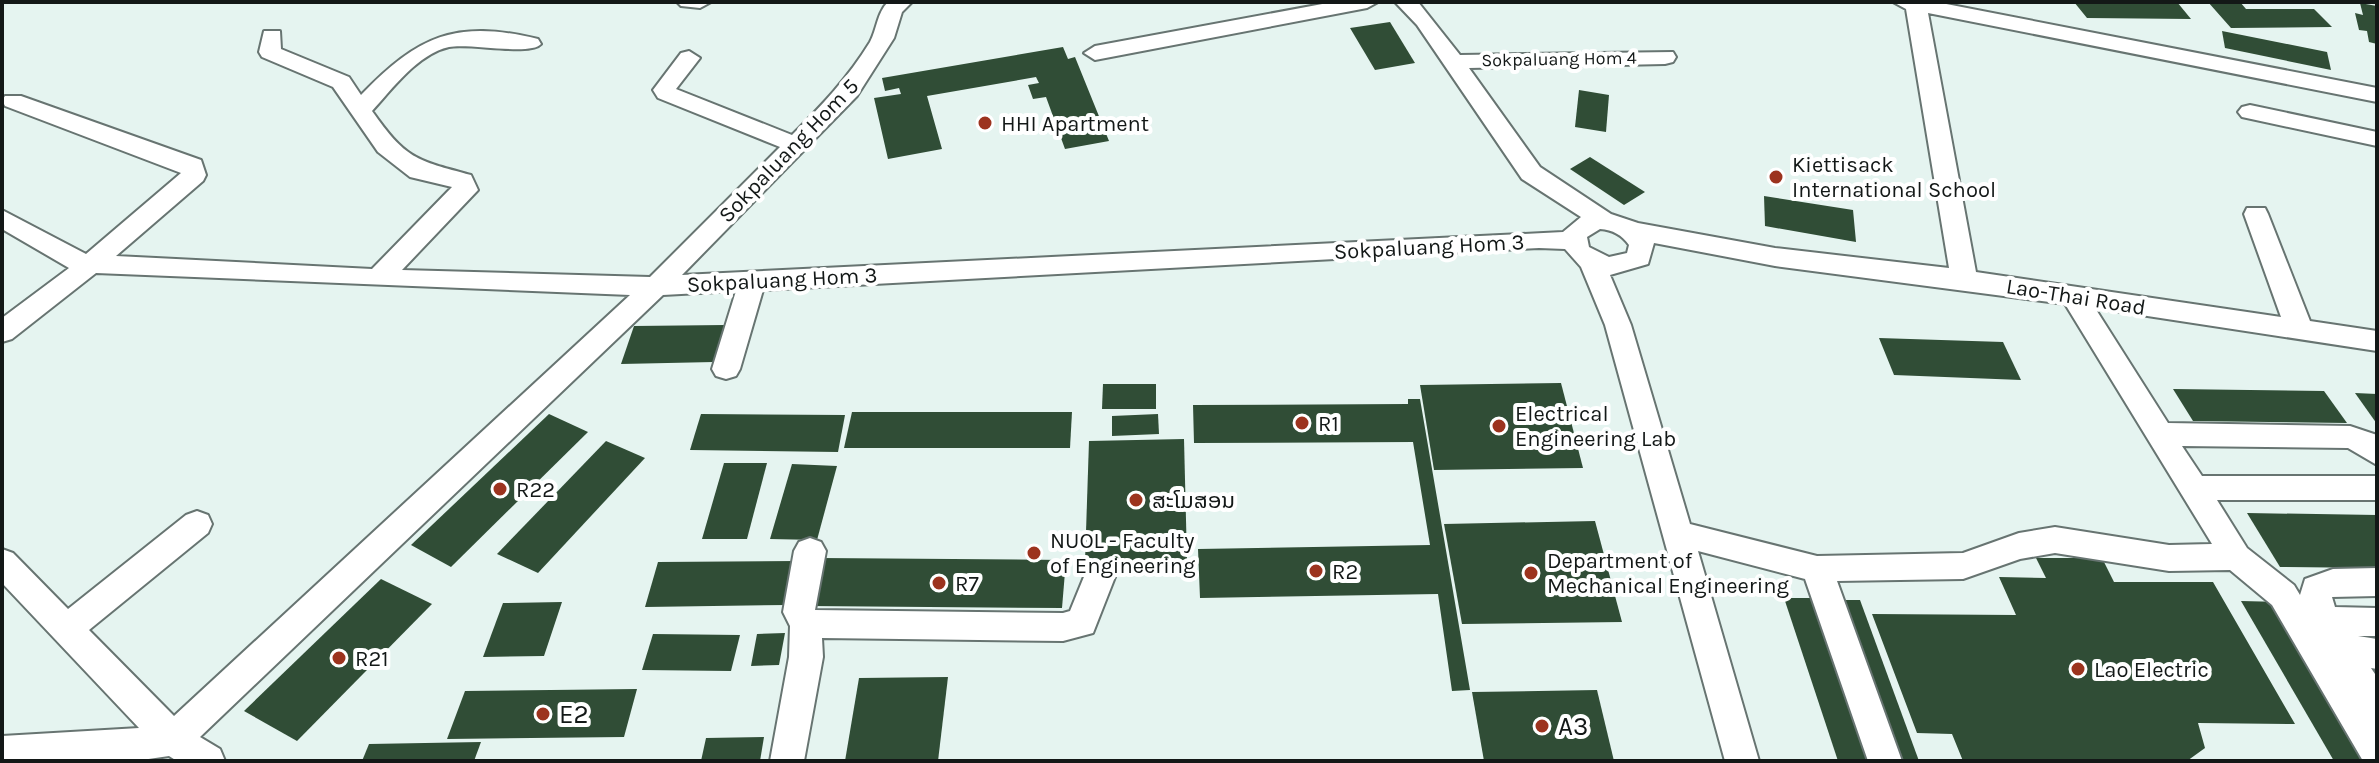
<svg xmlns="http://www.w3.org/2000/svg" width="2379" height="763" font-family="Karla,'Noto Sans Lao',sans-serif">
	<rect width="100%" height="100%" fill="#e5f4f0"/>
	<!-- building -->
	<g fill="#304d36">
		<path d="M2074,2H2177L2191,19L2087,18Z"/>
		<path d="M2208,2H2240L2246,9H2314L2332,27L2231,28Z"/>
		<path d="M2360,3L2377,6V44L2369,42L2367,31L2359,30L2355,13L2363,15Z"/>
		<path d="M1390,22L1415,63L1375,70L1350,28Z"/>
		<path d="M2222,31L2327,52L2331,70L2225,48Z"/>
		<path d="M1063,47L1068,59L1075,57L1109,141L1065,149L1046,97L1033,99L1028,85L1039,83L1036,77L927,96L942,149L888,159L874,98L901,94L899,88L885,91L882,78Z"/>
		<path d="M1579,90L1609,95L1606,132L1575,127Z"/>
		<path d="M1590,157L1645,192L1624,205L1570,169Z"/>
		<path d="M1764,196L1853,210L1856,242L1765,226Z"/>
		<path d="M725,325L714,362L621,364L634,326Z"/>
		<path d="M1879,338L2003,342L2021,380L1894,375Z"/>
		<path d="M1561,383L1583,468L1434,470L1420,385Z"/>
		<path d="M1103,384H1156V409H1102Z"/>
		<path d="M2173,389L2324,391L2347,423L2193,421Z"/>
		<path d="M2355,393L2377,394V424Z"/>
		<path d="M1408,399H1420L1470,690L1452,691L1438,594L1200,598L1198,549L1430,545L1413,442L1194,443L1193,405L1408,404Z"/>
		<path d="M852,412H1072L1070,448H844Z"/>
		<path d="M549,414L588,432L451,567L411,545Z"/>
		<path d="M701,414L845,415L838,452L690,450Z"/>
		<path d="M1158,414L1159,434L1112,436V416Z"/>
		<path d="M1184,439L1187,560L1085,562L1089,441Z"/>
		<path d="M606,441L645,458L538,573L497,554Z"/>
		<path d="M724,463H767L747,539H702Z"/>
		<path d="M792,464L837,466L817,540L770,539Z"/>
		<path d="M2247,513L2377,515V568L2280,567Z"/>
		<path d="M1595,521L1622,622L1462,624L1444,524Z"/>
		<path d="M820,558L1066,560L1062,608L809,606Z"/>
		<path d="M2036,558H2102L2114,582H2213L2295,724L2198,723L2205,748L2187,761H1963L1952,734L1917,733L1872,614L2016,615L1999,577L2046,578Z"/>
		<path d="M796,561L786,605L645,607L658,562Z"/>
		<path d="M381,579L432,604L297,741L244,711Z"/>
		<path d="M1784,598H1812L1867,761H1838Z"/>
		<path d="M1836,600H1860L1919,761H1894Z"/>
		<path d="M2241,601L2282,602L2377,761H2334Z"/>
		<path d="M562,602L544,656L483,657L503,603Z"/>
		<path d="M785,633L779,665L751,666L757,634Z"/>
		<path d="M653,634L740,635L731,671L642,670Z"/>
		<path d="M948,677L938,761H845L859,678Z"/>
		<path d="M637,689L624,737L447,739L465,691Z"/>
		<path d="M1597,690L1614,761H1484L1472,692Z"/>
		<path d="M764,737L760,761H701L706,738Z"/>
		<path d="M481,742L474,761H362L369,744Z"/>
	</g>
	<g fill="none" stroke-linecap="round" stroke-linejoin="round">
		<!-- minor casing -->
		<g stroke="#677471" stroke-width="4">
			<g id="minor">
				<path d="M677,2H711L700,8L681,6Z"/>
				<path d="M888,2H912L902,12L894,38L857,96L682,275L1563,232L1581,217L1522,179L1417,25L1395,2H1418L1460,55L1673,52L1676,57L1673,62L1665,64L1469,68L1540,167L1611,214L1638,223L1775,248L1949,268L1906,9L1893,2H1936L2377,88V102L1928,13L1976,272L2281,317L2244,214L2247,208H2265L2268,214L2310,321L2377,331V351L2095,308L2168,423L2350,426L2377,435V465L2348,448L2182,446L2202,476H2377V500H2217L2247,548L2294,585L2300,595L2305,579L2333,569L2377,568V596L2332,597L2335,607L2377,608V636H2358L2377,639V669L2371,668L2377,677V761H2363L2272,605L2230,570L2169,571L2055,553L2020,559L1963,579L1837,581L1902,761H1868L1805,579L1698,551L1759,761H1725L1605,325L1581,267L1565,249L1539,248L763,290L740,369L736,376L726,379L716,376L712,369L736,291L663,295L200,737L220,749L225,761H177L169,756L135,761H2V736L139,728L2,583V549L13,553L68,609L186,515L197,511L208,515L212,524L208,533L89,630L174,716L630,295L96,273L12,339L2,342V318L69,268L2,229V210L86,254L181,173L5,106L2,100L5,96H21L201,160L206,175L203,181L116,256L372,269L452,187L410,177L378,152L333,87L262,57L259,52L264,31H280L281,49L349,77L361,95C418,36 455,19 538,39L541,44C531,56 470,43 449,47C418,54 393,88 372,111C406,159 415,160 471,175L478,190L402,270L650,277L780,147L658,98L653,90L681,53L689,51L700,58L676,89L792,135C822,105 848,78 870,42C877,29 877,13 888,2ZM1600,229C1613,230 1622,235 1629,245L1627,253L1609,257L1589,247L1587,237ZM1654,243L1775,266L2065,304L2212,544L2169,545L2055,527L2019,533L1963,553L1817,556L1690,524L1631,325L1610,275L1648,264Z"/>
				<path d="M1333,2H1378L1367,8L1095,60L1084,53L1095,46Z"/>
				<path d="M2250,105L2377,132V146L2242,117L2238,112L2242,107Z"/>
				<path d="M810,538L821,542L826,551L815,610L1063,613L1070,611L1088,567L1099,564L1110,567L1115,577L1093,633L1063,641L822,638L823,657L804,761H770L789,657L790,626L783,612L794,551L799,542Z"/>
			</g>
		</g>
		<!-- minor -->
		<use href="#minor" fill="#fff" fill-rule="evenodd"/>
	</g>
	<!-- markers -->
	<g fill="#9c331e" stroke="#fff" stroke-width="3">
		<circle cx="985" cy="123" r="8"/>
		<circle cx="1776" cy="177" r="8"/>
		<circle cx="1302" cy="423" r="8"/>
		<circle cx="1499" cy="426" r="8"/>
		<circle cx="500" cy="489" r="8"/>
		<circle cx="1136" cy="500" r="8"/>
		<circle cx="1034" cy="553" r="8"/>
		<circle cx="1316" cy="571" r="8"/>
		<circle cx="1531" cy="573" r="8"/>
		<circle cx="939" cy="583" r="8"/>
		<circle cx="339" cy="658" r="8"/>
		<circle cx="2078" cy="669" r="8"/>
		<circle cx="543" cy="714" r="8"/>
		<circle cx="1542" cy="726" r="8"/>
	</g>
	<g text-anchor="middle" stroke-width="8" stroke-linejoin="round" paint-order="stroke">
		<!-- far-street labels -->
		<g font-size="18" fill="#131817" stroke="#fff">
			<text transform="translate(1559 59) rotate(-1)" y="6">Sokpaluang Hom 4</text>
		</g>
		<!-- poi labels -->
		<g font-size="22" fill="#131817" stroke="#fff" text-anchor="start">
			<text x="1001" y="131">HHI Apartment</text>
			<text x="1792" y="172">Kiettisack<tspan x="1792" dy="25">International School</tspan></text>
			<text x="1515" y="421">Electrical<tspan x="1515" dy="25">Engineering Lab</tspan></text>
			<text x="1318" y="431">R1</text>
			<text x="516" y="497">R22</text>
			<text x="1152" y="508">ສະໂມສອນ</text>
			<text x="1050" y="548">NUOL - Faculty<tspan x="1050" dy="25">of Engineering</tspan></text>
			<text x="1547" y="568">Department of<tspan x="1547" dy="25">Mechanical Engineering</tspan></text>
			<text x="1332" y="579">R2</text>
			<text x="955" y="591">R7</text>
			<text x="355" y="666">R21</text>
			<text x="2094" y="677">Lao Electric</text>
		</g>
		<!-- street labels -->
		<g font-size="22" fill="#131817" stroke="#fff">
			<text transform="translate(788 150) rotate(-46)" y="8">Sokpaluang Hom 5</text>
			<text transform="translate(1429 246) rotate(-3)" y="8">Sokpaluang Hom 3</text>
			<text transform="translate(782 279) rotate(-3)" y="8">Sokpaluang Hom 3</text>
			<text transform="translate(2076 296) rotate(9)" y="8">Lao-Thai Road</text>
		</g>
		<!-- near-poi labels -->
		<g font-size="26" fill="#131817" stroke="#fff" text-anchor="start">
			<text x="559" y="723">E2</text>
			<text x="1558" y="735">A3</text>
		</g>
	</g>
	<!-- border -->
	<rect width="2379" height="763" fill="none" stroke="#131817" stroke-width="8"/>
</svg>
